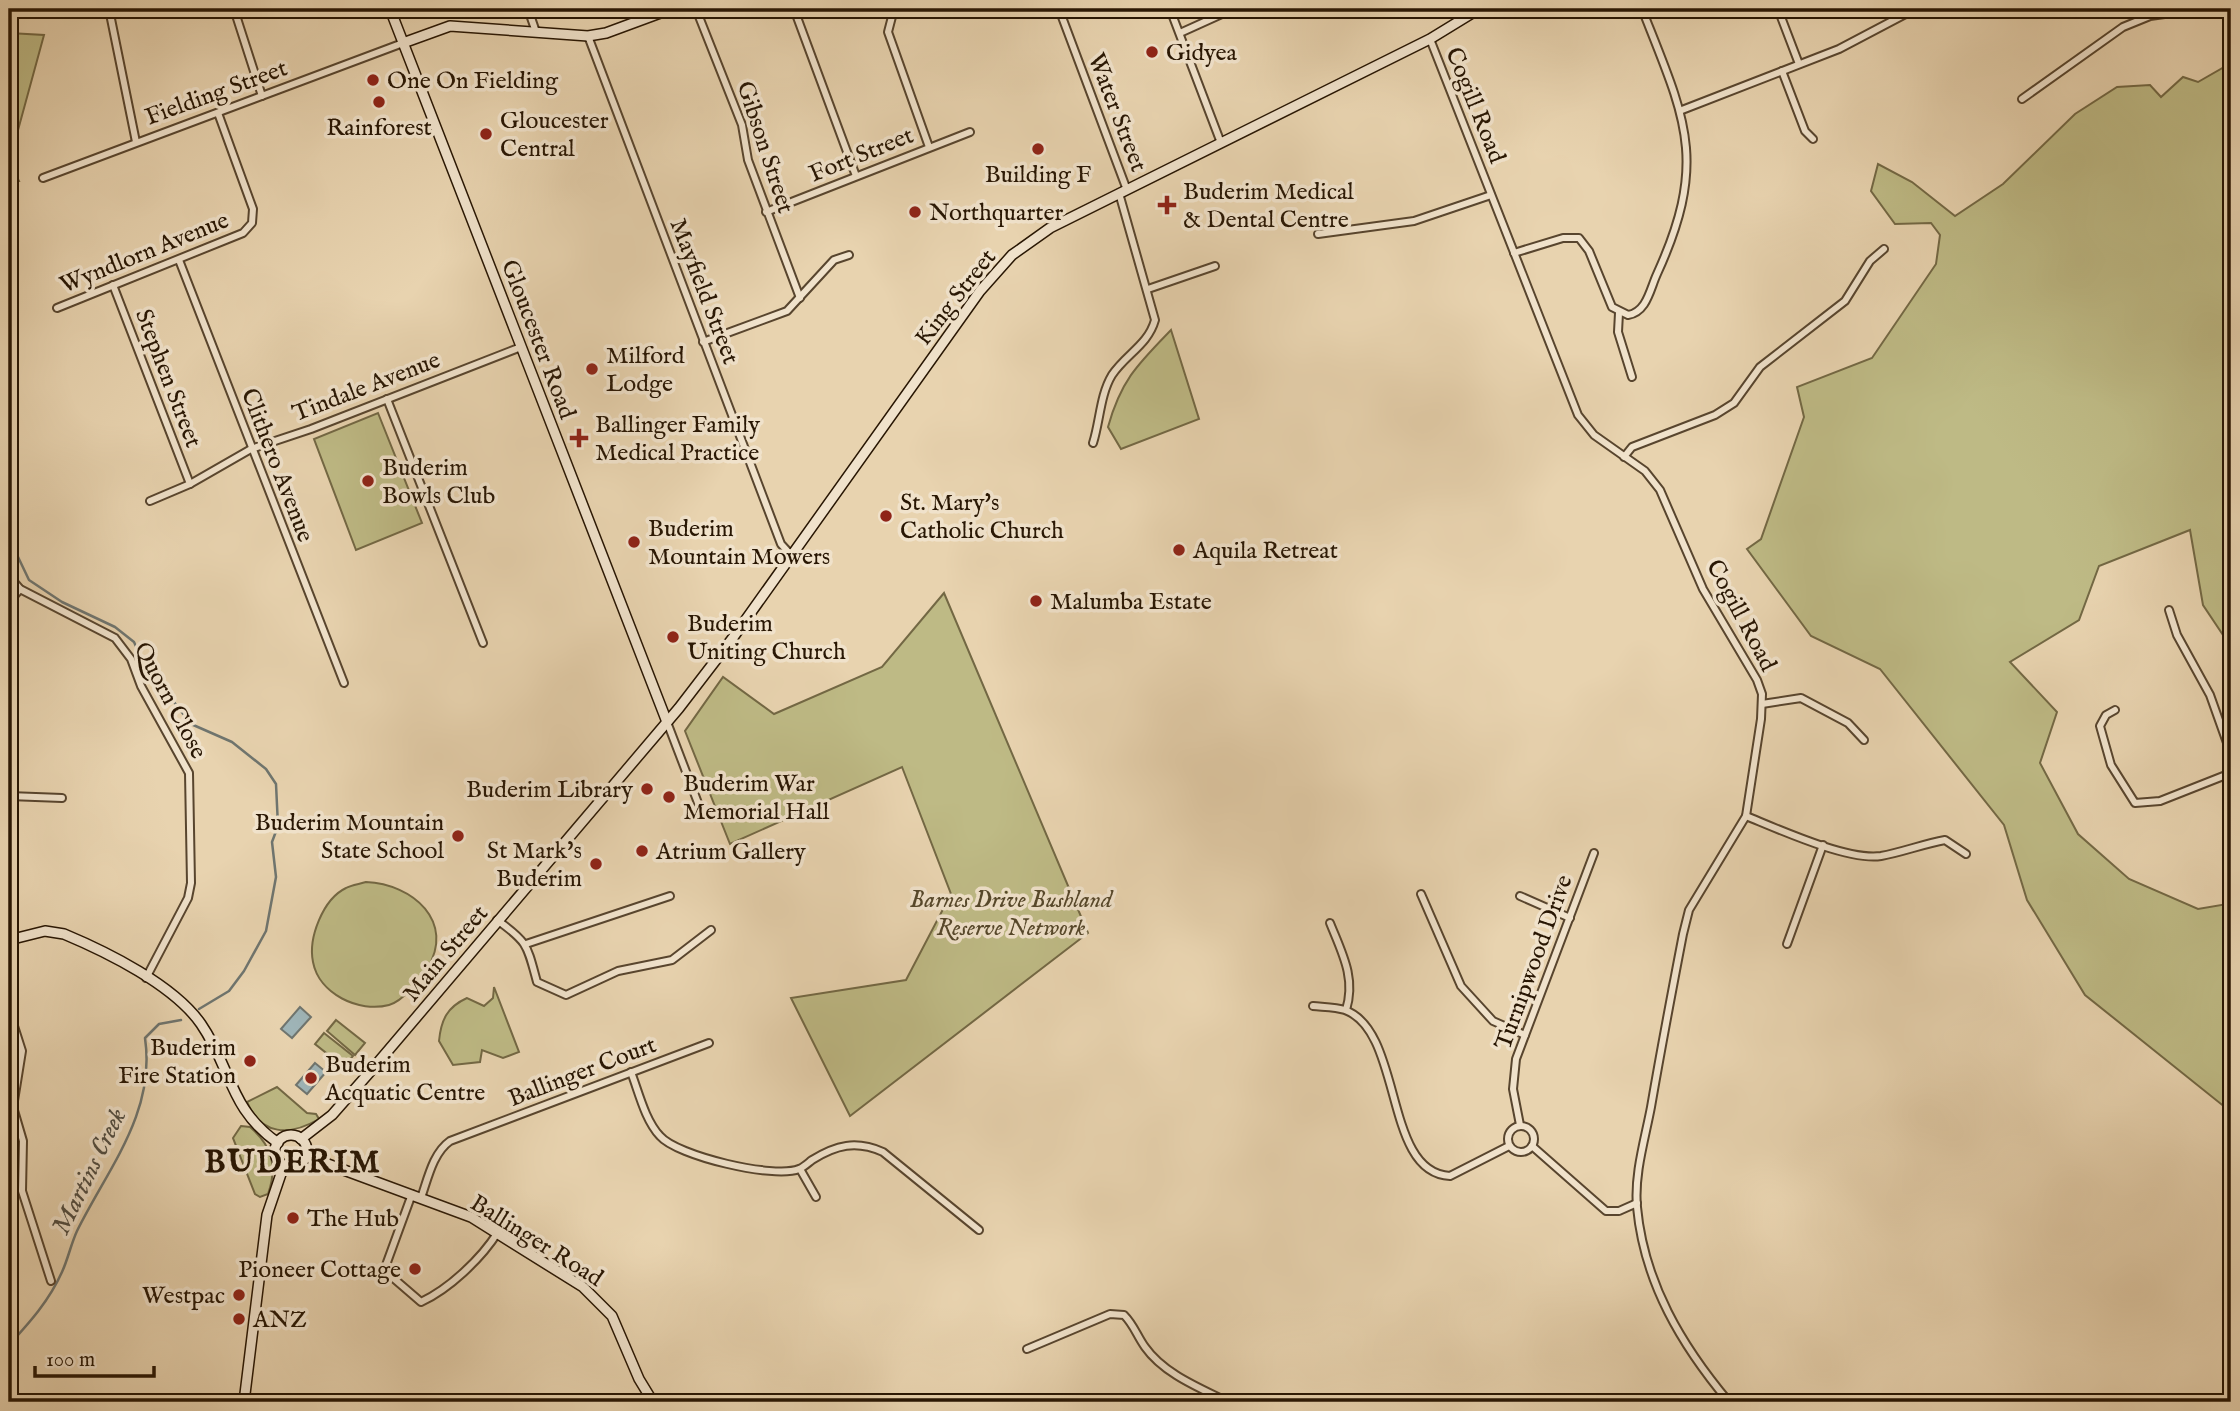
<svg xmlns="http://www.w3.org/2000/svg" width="2240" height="1411" font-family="'IM FELL English',serif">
	<rect width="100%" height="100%" fill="#e8d3af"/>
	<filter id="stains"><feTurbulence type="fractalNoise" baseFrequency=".00286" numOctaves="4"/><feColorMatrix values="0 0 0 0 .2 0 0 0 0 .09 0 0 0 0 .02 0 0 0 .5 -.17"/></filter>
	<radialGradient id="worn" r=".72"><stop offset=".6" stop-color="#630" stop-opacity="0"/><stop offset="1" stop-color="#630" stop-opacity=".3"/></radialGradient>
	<!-- green -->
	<g fill="#beba85" stroke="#736844" stroke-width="2">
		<path d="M9,33L44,35L9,163L19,181L9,183Z"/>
		<path d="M2226,66H2231V647L2203,605L2190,530L2099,566L2079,620L2010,662L2057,712L2040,763L2078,834L2129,879L2198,909L2227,904L2231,911V1112L2085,995L2027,900L2004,825L1880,669L1811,636L1747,549L1761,539L1804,417L1797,387L1872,358L1936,264L1940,235L1931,223L1895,224L1871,191L1878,164L1912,182L1955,216L2003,184L2075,114L2117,87L2150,85L2161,97L2183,77L2198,82Z"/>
		<path d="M1171,330L1199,419L1121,449L1108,427C1121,380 1138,364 1171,330Z"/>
		<path d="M378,413L422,523L356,550L314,439Z"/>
		<path d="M944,593L1088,933L850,1116L791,998L906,980L951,894L902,767L730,844L685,731L723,677L774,714L882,667Z"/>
		<path d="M366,882C413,884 456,922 427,969C419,981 403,1001 389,1005C359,1013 319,994 313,962C308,938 323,899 346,888C351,885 360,884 366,882Z"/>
		<path d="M494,987L519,1052L503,1058L482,1050L480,1062L453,1065L439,1041C441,1020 447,1007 467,998L484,1006L493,998Z"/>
		<path d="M336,1020L365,1043L355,1055L327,1031Z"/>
		<path d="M324,1033L353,1056L344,1067L315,1044Z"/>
		<path d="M277,1087L307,1113L316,1114L319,1119C290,1136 261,1136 247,1102Z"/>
		<path d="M241,1126L250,1127C272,1146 278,1166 268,1194L260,1197L255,1194L233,1138Z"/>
	</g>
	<!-- water -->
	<g fill="#9eb4b7" stroke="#6f756f" stroke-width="2">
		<path d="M300,1007L311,1017L292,1038L281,1029Z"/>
		<path d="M315,1063L326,1072L307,1094L296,1085Z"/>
	</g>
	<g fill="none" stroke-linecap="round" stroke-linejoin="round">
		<!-- stream -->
		<g stroke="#6f756f" stroke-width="2.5">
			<path d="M9,538L29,580L62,602L115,627L134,642L143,662L191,724L232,742L266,769L276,784L278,826L272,842L276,877L266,931L244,971L229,991L199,1009"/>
			<path d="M9,1345C30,1322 49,1301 62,1272C68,1259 71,1244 77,1231C108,1168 156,1113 145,1038L159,1024L181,1020"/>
		</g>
		<!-- street casing -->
		<g stroke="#58452e" stroke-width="10">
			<g id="street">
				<path d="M109,9L136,142"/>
				<path d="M234,9L262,96"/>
				<path d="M528,9L536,32"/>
				<path d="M696,9L742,125L748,160L800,298"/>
				<path d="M794,9L856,176"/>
				<path d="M894,9L888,32L929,147"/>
				<path d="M1059,9L1127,190"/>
				<path d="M1170,9L1221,143"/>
				<path d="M1778,9L1799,64"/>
				<path d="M1180,33L1233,9"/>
				<path d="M588,36L781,544L792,556"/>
				<path d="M1430,39L1578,415L1594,435L1645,471L1660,490L1703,589L1757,680L1762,694L1761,719L1746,816L1689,910L1683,934C1672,991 1661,1049 1651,1107C1645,1139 1634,1174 1637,1207C1644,1283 1682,1346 1729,1402"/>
				<path d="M1782,71L1805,131L1813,139"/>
				<path d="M2022,99L2123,27L2150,16L2201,9"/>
				<path d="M1682,110L1839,49L1915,9"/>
				<path d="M43,178L403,43"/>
				<path d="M766,212L970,132"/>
				<path d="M1318,234L1414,221L1491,195"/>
				<path d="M1514,253L1563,238H1579L1589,251L1612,307L1628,315C1647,312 1650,289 1657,274C1709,160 1685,118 1642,9"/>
				<path d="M179,260L344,683"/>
				<path d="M113,285L190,484"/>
				<path d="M1148,289L1215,266"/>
				<path d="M57,308L243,233L252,223L253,209L218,113"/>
				<path d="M1619,313L1618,332L1632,377"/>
				<path d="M703,342L787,311L834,260L849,255"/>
				<path d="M387,399L483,643"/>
				<path d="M1093,443C1100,421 1100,395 1112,375C1126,354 1148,345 1155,320L1119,193"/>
				<path d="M1624,457L1632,447L1715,415L1734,403L1760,367L1845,301L1870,261L1884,249"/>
				<path d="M150,501L190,484L251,449L311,429L521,347"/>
				<path d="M9,576L20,589L115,638L131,659L141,686L189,773L191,883L188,898L146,978"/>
				<path d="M9,602L20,589"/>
				<path d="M2169,610L2177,635L2210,695L2231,754"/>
				<path d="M1762,704L1801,698L1848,723L1864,740"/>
				<path d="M2115,710L2106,715L2100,726L2111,765L2135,803L2160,801L2231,773"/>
				<path d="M667,722L703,816"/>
				<path d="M9,796L62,798"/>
				<path d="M1746,816C1778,829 1848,861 1881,856C1903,852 1923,844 1945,840L1966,854"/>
				<path d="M1421,894L1461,986L1493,1021L1525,1035"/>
				<path d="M1520,896L1570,918"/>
				<path d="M497,920C528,942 527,945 537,982L566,995L618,971L672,960L711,930"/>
				<path d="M1330,923C1342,953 1356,978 1346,1010"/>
				<path d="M526,944L670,896"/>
				<path d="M1787,944L1823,845"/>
				<path d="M1313,1006C1322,1007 1336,1007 1345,1010C1404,1032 1383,1173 1450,1176L1509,1146"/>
				<path d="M9,1022L14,1026L22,1051L13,1107L23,1141L22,1191L51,1281"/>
				<path d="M631,1072C639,1093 645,1120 660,1136C677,1156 774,1179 799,1169C804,1167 808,1163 812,1160C836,1145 856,1140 883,1152L979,1230"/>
				<path d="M1520,1125L1513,1089L1516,1059L1594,853"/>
				<circle cx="1521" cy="1139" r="13"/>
				<path d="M1532,1146L1606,1211H1619L1637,1203"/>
				<path d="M800,1169L816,1197"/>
				<path d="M412,1194L386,1265L392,1277L421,1302C449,1289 481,1259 498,1232"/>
				<path d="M421,1198C428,1178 433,1153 450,1141L709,1043"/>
				<path d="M1027,1349L1110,1314L1124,1315C1134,1325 1137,1336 1145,1347C1164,1374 1200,1388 1228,1402"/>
			</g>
		</g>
		<!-- secondary casing -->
		<g stroke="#281603" stroke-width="12">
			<g id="secondary">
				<path d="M390,9L667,722"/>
				<path d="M403,43L450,26L588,36L606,33L671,9"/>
				<path d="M9,940L45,931L64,934C107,952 174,985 201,1024C232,1069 229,1109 278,1143"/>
				<circle cx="291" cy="1151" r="16"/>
				<path d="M301,1139L332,1115L369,1073L679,708L732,639L980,291L1012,255L1050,228L1430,39L1479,9"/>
				<path d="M306,1156L471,1217L583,1287L612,1316L639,1379L653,1402"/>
				<path d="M244,1402L267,1215L284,1165"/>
			</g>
		</g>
		<!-- street -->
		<use href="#street" stroke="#f0e2cb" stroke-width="6"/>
		<!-- secondary -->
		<use href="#secondary" stroke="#f0e2cb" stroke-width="9"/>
	</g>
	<!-- markers -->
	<g fill="#8f2418" stroke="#f0e2cb" stroke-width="2.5">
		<circle cx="1152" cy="52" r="7"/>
		<circle cx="373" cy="80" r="7"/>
		<circle cx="379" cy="102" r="7"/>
		<circle cx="486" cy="134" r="7"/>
		<circle cx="1038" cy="149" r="7"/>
		<path d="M1163.5 194.5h7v7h7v7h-7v7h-7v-7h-7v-7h7z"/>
		<circle cx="915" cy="212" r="7"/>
		<circle cx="592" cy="369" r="7"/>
		<path d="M575.5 427.5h7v7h7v7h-7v7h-7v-7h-7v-7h7z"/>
		<circle cx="368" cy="481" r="7"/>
		<circle cx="886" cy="516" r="7"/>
		<circle cx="634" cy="542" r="7"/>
		<circle cx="1179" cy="550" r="7"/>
		<circle cx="1036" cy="601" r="7"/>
		<circle cx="673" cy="637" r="7"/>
		<circle cx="647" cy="789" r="7"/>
		<circle cx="669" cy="797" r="7"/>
		<circle cx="458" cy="836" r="7"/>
		<circle cx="642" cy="851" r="7"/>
		<circle cx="596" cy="864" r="7"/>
		<circle cx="250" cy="1061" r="7"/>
		<circle cx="311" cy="1078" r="7"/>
		<circle cx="293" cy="1218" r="7"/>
		<circle cx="415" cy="1269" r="7"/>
		<circle cx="239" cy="1295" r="7"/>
		<circle cx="239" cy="1319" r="7"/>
	</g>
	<g text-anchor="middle" stroke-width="7" stroke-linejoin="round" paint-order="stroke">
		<!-- poi labels -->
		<g font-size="24" fill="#281603" stroke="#f0e2cb" text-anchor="start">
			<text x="1166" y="60">Gidyea</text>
			<text x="387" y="88">One On Fielding</text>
			<text x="500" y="128">Gloucester<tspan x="500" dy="28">Central</tspan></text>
			<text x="379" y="135" text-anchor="middle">Rainforest</text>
			<text x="1038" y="182" text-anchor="middle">Building F</text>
			<text x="1183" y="199">Buderim Medical<tspan x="1183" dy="28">&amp; Dental Centre</tspan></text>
			<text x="929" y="220">Northquarter</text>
			<text x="606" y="363">Milford<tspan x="606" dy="28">Lodge</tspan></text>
			<text x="595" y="432">Ballinger Family<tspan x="595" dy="28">Medical Practice</tspan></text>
			<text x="382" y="475">Buderim<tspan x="382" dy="28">Bowls Club</tspan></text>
			<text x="900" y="510">St. Mary's<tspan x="900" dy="28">Catholic Church</tspan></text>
			<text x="648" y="536">Buderim<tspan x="648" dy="28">Mountain Mowers</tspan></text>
			<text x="1193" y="558">Aquila Retreat</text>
			<text x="1050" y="609">Malumba Estate</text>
			<text x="687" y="631">Buderim<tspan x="687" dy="28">Uniting Church</tspan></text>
			<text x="683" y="791">Buderim War<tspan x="683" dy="28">Memorial Hall</tspan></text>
			<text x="633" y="797" text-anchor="end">Buderim Library</text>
			<text x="444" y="830" text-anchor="end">Buderim Mountain<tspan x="444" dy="28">State School</tspan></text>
			<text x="582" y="858" text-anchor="end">St Mark's<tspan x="582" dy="28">Buderim</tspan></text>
			<text x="656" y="859">Atrium Gallery</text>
			<text x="236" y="1055" text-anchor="end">Buderim<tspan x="236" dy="28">Fire Station</tspan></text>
			<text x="325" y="1072">Buderim<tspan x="325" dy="28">Acquatic Centre</tspan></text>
			<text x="307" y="1226">The Hub</text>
			<text x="401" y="1277" text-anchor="end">Pioneer Cottage</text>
			<text x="225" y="1303" text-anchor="end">Westpac</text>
			<text x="253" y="1327">ANZ</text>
		</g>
		<!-- street labels -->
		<g font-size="24" fill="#281603" stroke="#f0e2cb">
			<text transform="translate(216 92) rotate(-20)" y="8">Fielding Street</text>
			<text transform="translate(1476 105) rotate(68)" y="8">Cogill Road</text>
			<text transform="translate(1118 112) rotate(69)" y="8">Water Street</text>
			<text transform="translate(766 147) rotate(72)" y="8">Gibson Street</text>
			<text transform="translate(861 154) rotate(-22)" y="8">Fort Street</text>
			<text transform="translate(144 252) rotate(-22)" y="8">Wyndlorn Avenue</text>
			<text transform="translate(705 291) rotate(69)" y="8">Mayfield Street</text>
			<text transform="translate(955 297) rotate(-52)" y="8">King Street</text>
			<text transform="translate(539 339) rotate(69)" y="8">Gloucester Road</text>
			<text transform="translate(169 378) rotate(69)" y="8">Stephen Street</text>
			<text transform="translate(366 386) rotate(-21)" y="8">Tindale Avenue</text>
			<text transform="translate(278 465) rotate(69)" y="8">Clithero Avenue</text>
			<text transform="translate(1742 615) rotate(62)" y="8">Cogill Road</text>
			<text transform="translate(171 700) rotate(62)" y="8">Quorn Close</text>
			<text transform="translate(445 953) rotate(-50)" y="8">Main Street</text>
			<text transform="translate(1533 962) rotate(-70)" y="8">Turnipwood Drive</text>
			<text transform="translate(582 1071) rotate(-21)" y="8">Ballinger Court</text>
			<text transform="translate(537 1240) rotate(32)" y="8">Ballinger Road</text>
		</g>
		<!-- park labels -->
		<g font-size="24" font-style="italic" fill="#55472a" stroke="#f0e2cb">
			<text x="1011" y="907">Barnes Drive Bushland<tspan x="1011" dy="28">Reserve Network</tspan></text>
		</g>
		<!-- water labels -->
		<g font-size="26" font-style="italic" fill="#514d42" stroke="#f0e2cb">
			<text transform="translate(88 1171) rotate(-64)" y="9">Martins Creek</text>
		</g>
		<!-- district labels -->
		<g font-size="32" font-weight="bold" letter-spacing="2" fill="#281603" stroke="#f0e2cb">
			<text x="293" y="1172">BUDERIM</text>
		</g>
	</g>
	<!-- margin -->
	<rect width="2240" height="1411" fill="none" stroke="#e8d3af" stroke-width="35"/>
	<rect x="10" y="10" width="2219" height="1390" fill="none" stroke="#281603" stroke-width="3.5"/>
	<rect x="18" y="18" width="2205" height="1376" fill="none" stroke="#281603" stroke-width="2"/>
	<!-- scale -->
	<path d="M35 1366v10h119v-10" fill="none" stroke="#281603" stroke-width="3.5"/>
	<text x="46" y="1366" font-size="21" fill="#281603" stroke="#f0e2cb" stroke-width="5" paint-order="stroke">100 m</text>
	<rect width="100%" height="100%" filter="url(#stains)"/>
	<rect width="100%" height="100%" fill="url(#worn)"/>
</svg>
